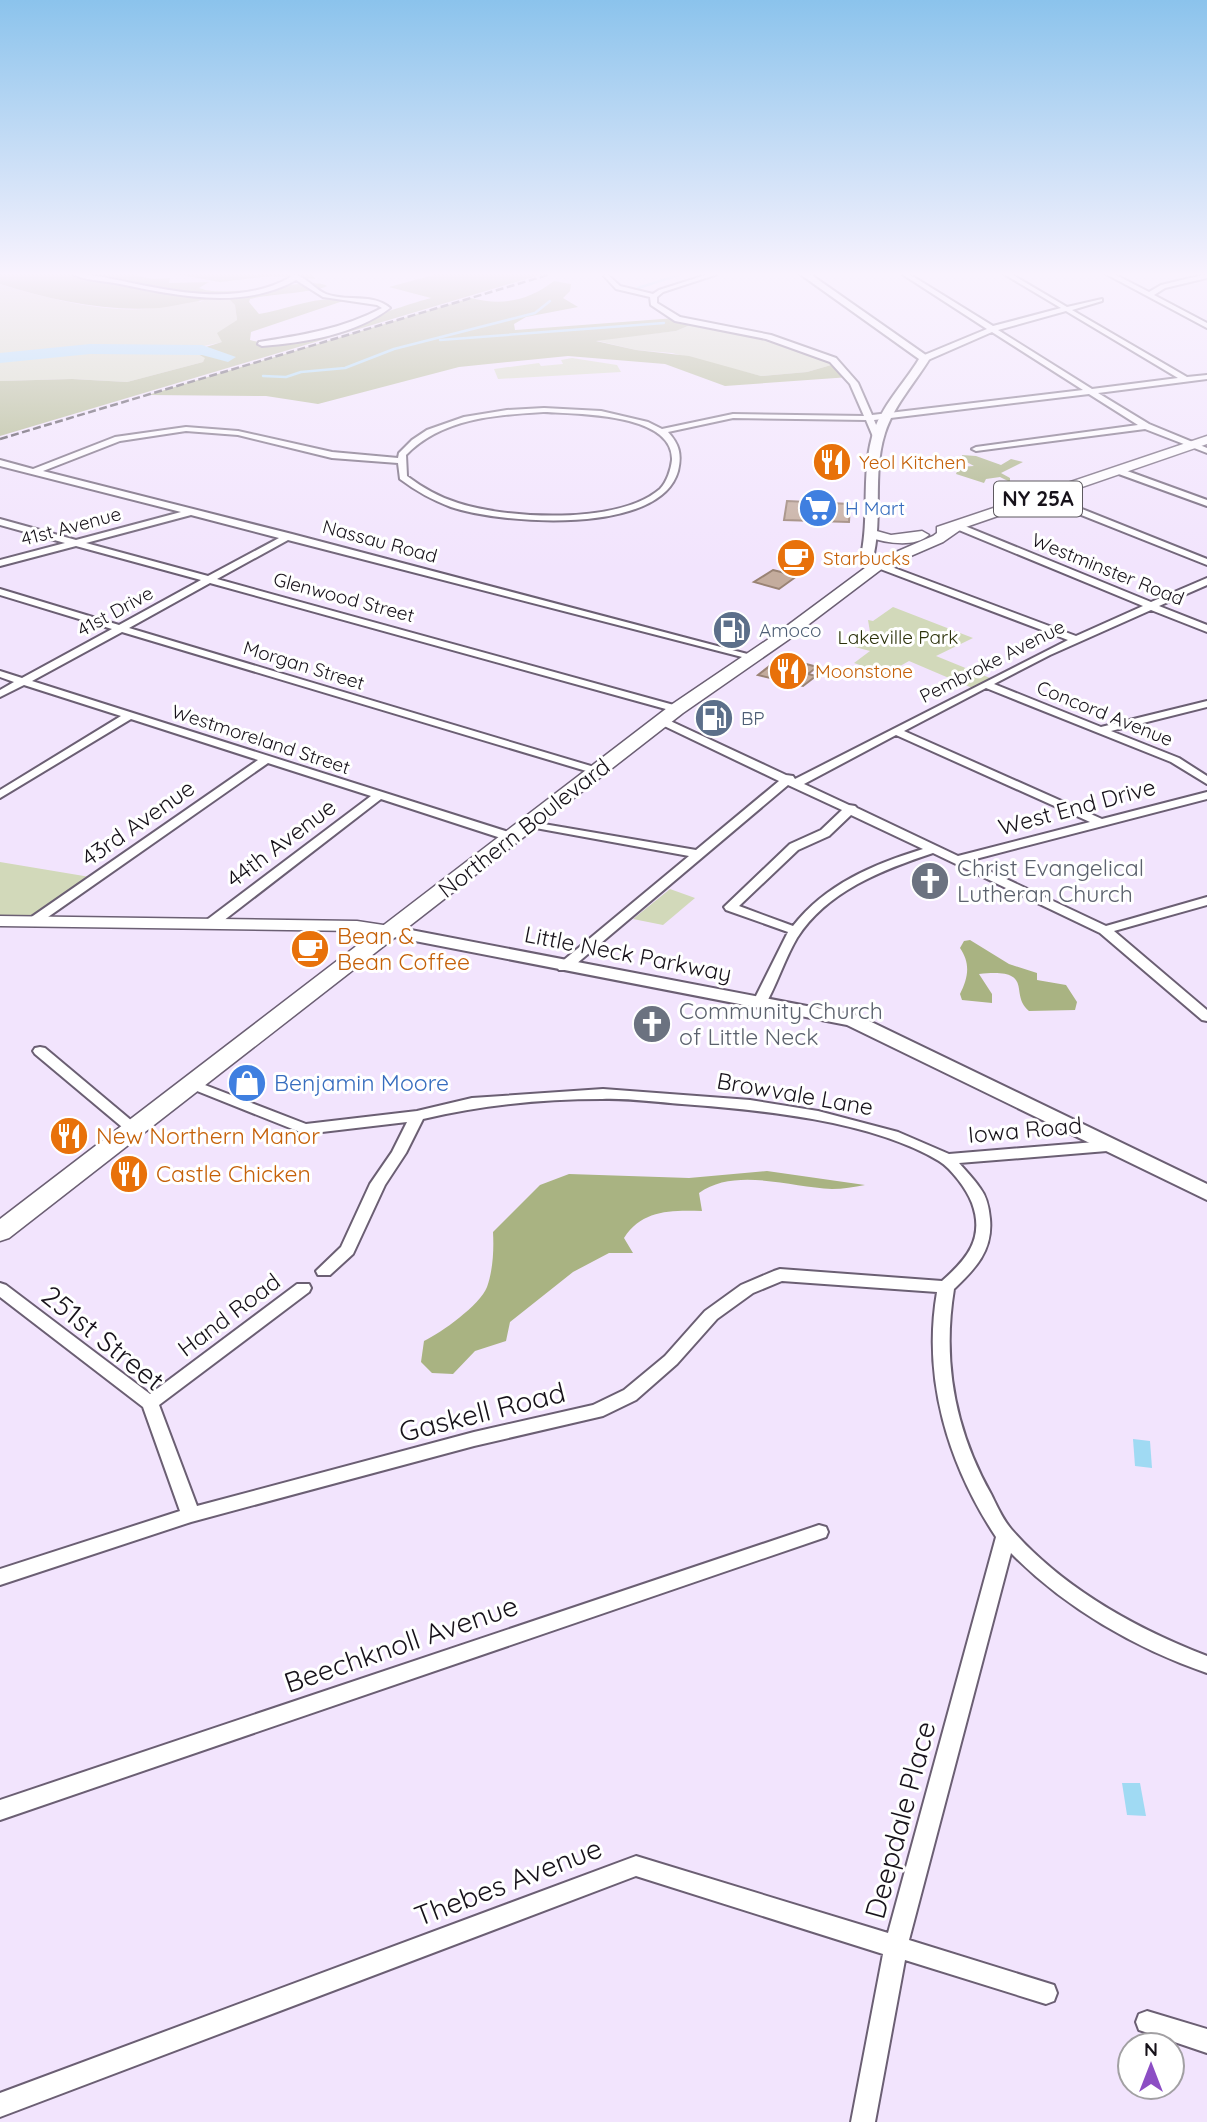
<svg xmlns="http://www.w3.org/2000/svg" width="1207" height="2122" font-family="Quicksand,sans-serif">
	<rect width="100%" height="100%" fill="#f2e4fd"/>
	<!-- green -->
	<g fill="#d2d9ba">
		<path d="M0,284C44,298 114,316 160,307C170,306 181,300 191,296L200,302L208,298H228L235,305L237,320L224,329L223,342L199,347L206,358L203,362L127,382L72,379L0,381Z"/>
		<path d="M695,323L747,332L838,363L807,372L761,376L672,353L636,350L594,340L676,331Z"/>
		<path d="M572,358L617,365L621,372L498,379L494,369L539,363L541,366L563,364L561,360Z"/>
		<path d="M893,607L973,638L936,656L995,680L977,690L909,661L886,674L854,663L870,651L851,646L870,632L868,620L873,621Z"/>
		<path d="M0,862L96,878L34,921H0Z"/>
		<path d="M670,889L695,898L663,925L633,919Z"/>
	</g>
	<!-- forest -->
	<g fill="#a9b382">
		<path d="M0,274H139L137,276L154,279L170,278L169,283L209,282L199,288C227,300 314,275 327,286C313,293 268,294 250,299L249,302L259,314C288,309 317,295 346,300L251,332L250,340C283,352 392,308 431,298L389,287L437,274H543L0,436V381L72,379L127,382L203,362L205,358L193,351L222,342L217,333L237,320L235,305L228,298C204,298 182,305 159,308C105,312 51,300 0,284Z"/>
		<path d="M175,274H311L316,279L272,276L220,282Z"/>
		<path d="M554,281L571,284L570,291L563,298L578,307L526,317L514,324L515,330L676,318L695,323L676,331L596,341L636,350L689,356L761,376L807,372L838,363L850,377L725,386L665,364L568,356L459,367L318,404L266,396L148,395L471,298C502,306 528,301 554,281Z"/>
		<path d="M962,455L976,456L1001,465L1011,459L1023,462L1001,473L1010,478V482L1000,477L986,479L984,483L956,474L959,467L974,466L963,460Z"/>
		<path d="M970,940L1009,964L1037,973V980L1066,985L1077,1002L1075,1010L1029,1011C1008,994 1037,968 979,974L992,994V1003L962,1000L960,994C968,978 971,964 960,948L964,941Z"/>
		<path d="M767,1171L865,1185C854,1187 843,1189 832,1189C790,1187 735,1167 699,1193L702,1211C670,1210 642,1210 624,1238L633,1253H609L573,1272L510,1322L506,1341L475,1351L453,1374L432,1373L421,1362L424,1341C441,1333 480,1305 487,1287C493,1270 494,1250 493,1232L540,1185L569,1174L689,1178Z"/>
	</g>
	<!-- water -->
	<g fill="#a0daf3">
		<path d="M1133,1439L1150,1441L1152,1468L1135,1466Z"/>
		<path d="M1122,1783H1140L1146,1816L1127,1815Z"/>
	</g>
	<g fill="none" stroke-linecap="round" stroke-linejoin="round">
		<!-- stream -->
		<g stroke="#a0daf3" stroke-width="2.5">
			<path d="M638,288L682,274"/>
			<path d="M440,340L664,323"/>
			<path d="M263,376L286,377L301,372L345,368L394,349L535,313L550,301"/>
		</g>
		<!-- river -->
		<path fill="#a0daf3" fill-rule="evenodd" d="M90,344L202,345L236,357L228,362L202,355L90,354L0,363V353Z"/>
	</g>
	<!-- building -->
	<g fill="#c4ac9d" stroke="#9a8374" stroke-width="2">
		<path d="M787,501L850,504L849,522L784,520Z"/>
		<path d="M773,570L797,576L779,589L754,582Z"/>
		<path d="M781,657L817,667L808,674L816,676L803,686L758,675Z"/>
	</g>
	<g fill="none" stroke-linecap="round" stroke-linejoin="round">
		<!-- minor casing -->
		<g stroke="#6b5f73" stroke-width="4">
			<g id="minor">
				<path d="M73,274H86C151,285 229,312 291,277L289,274C305,274 312,288 326,294C347,302 373,293 390,308C356,334 304,343 262,346L258,344L259,342C303,335 342,329 382,308L377,305L323,297L296,280C241,311 174,295 115,283C102,281 83,280 73,274Z"/>
				<path d="M607,274L620,286L653,294L659,290L709,274H718L663,292L657,297V303L680,317L771,335L836,358L858,383L872,415L1083,390L992,332L928,360H922V356L987,329L902,274H909L993,326L1061,308L1004,274H1011L1067,307L1102,299V301L1072,310L1187,377L1207,375V379L1098,393L1149,424L1207,448V453L1145,429L976,451L972,449L976,447L1138,425L1089,394L874,420L882,439L878,441L874,439L866,420L733,418L668,432C679,444 682,454 678,471C660,536 501,524 451,507C432,500 416,491 400,479L398,463L332,458L238,435L186,431L120,441L43,471L292,534L755,656L746,658L288,540L217,579L681,707L682,709L681,711H673L210,583L129,628L601,769L603,771L601,773H593L122,632L32,681L515,834L517,837L515,840H507L381,799L214,928H204L203,925L204,922L371,796L268,763L38,924H30L28,921L30,918L258,760L131,719L0,798V790L121,716L24,685L0,697V690L14,682L0,677V671L22,678L112,629L0,595V589L119,625L201,580L76,546L0,566V560L65,543L0,525V519L76,540L181,512L0,466V460L33,469L115,437L186,427L238,431L332,452L398,458L399,453L412,440L427,430L464,417L507,410L544,408L601,411L648,422L662,429L733,414L864,416L850,384L830,362L766,339L675,321L651,305L650,297L616,289L604,276ZM1066,311L1178,378L1092,389L998,330ZM544,412C576,414 674,413 672,460C671,469 667,482 660,489C618,525 508,519 458,503C439,497 423,488 407,476L406,455C442,418 495,415 544,412ZM191,515L279,538L208,576L86,543Z"/>
				<path d="M1106,274H1114L1149,292L1161,285L1207,274V278L1165,288L1154,295L1207,323V328Z"/>
				<path d="M1119,468L1207,500V506L1116,473L1115,471Z"/>
				<path d="M1041,495H1047L1207,559V565L1041,499Z"/>
				<path d="M954,524H960L1151,602L1207,578V585L1159,606L1207,625V632L1151,610L1050,655L994,684L1101,727L1207,701V707L1111,731L1179,758L1207,776V784L1171,762L986,688L904,731L1102,819L1207,792V799L968,861L1106,926L1207,897V905L1114,931L1207,1010V1021L1202,1020L1100,933L933,853C882,870 827,891 797,938C784,960 777,985 764,1007H754L752,1004L788,932L726,910L724,907L790,844L821,830L842,810L788,785L569,970H559L557,967L559,964L689,856L530,827L524,823L526,821L696,850L779,781L658,723V719H666L786,775L793,776L795,779L1068,640L875,567V563H881L1076,636L1143,606L954,528ZM896,735L1090,822L958,856L857,808L855,806L849,805L804,784ZM851,815L923,849C874,864 826,884 793,926L739,906L798,850L829,836Z"/>
				<path d="M40,1047L45,1048L138,1126L140,1129L138,1132H128L35,1054L33,1051L35,1048Z"/>
				<path d="M192,1080L306,1124L417,1111L472,1098L603,1089L750,1100L818,1111L898,1132L949,1154L1107,1141L1112,1143L1114,1146L1112,1149L1107,1151L959,1163C966,1171 974,1179 980,1188C987,1197 989,1208 990,1219C993,1251 975,1269 954,1289C942,1362 955,1430 991,1494C997,1506 1003,1520 1012,1530C1064,1589 1135,1628 1207,1656V1673C1135,1648 1065,1608 1011,1553L909,1940L1054,1985L1057,1993L1054,2001L1046,2004L905,1960L875,2122H851L883,1954L636,1876L0,2117V2093L636,1856L888,1933L996,1537C948,1464 922,1379 937,1292L782,1281L753,1293L717,1319L677,1364L636,1400L603,1416L474,1446L191,1522L0,1585V1569L180,1511L143,1407L0,1297V1283L6,1285L150,1394L297,1284H309L311,1288L309,1292L159,1405L197,1506L474,1432L593,1405L624,1390L665,1356L705,1311L741,1285L774,1271L780,1269L942,1281C967,1259 985,1238 972,1203C967,1190 952,1169 939,1161C870,1120 761,1110 682,1104C655,1102 628,1098 602,1099C542,1099 481,1105 423,1119L406,1153L385,1185L353,1254L330,1275H318L316,1271L341,1247L370,1184L392,1152L407,1122L305,1134L187,1087L185,1084Z"/>
				<path d="M819,1525L826,1527L828,1532L826,1537L0,1820V1800Z"/>
				<path d="M1147,2011L1207,2029V2053L1139,2030L1136,2022L1139,2014Z"/>
			</g>
		</g>
		<!-- tertiary casing -->
		<g stroke="#6b5f73" stroke-width="3">
			<path id="tertiary" d="M0,916L357,921L390,926L398,931L390,936L357,931L0,926Z"/>
		</g>
		<!-- secondary casing -->
		<g stroke="#6b5f73" stroke-width="4">
			<g id="secondary">
				<path d="M800,274H810L930,358C915,383 894,405 885,433C872,473 883,517 873,558L883,562V568H873L860,560C870,520 861,477 872,437C880,407 904,384 919,359Z"/>
				<path d="M390,926L859,1016L1207,1184V1200L847,1025L384,935L381,931Z"/>
			</g>
		</g>
		<!-- primary casing -->
		<g stroke="#6b5f73" stroke-width="3">
			<g id="primary">
				<path d="M1207,436V444L963,528L943,542L883,568L788,640L683,713L9,1238L0,1241V1219L671,705L776,634L873,562L933,536L937,533V527Z"/>
				<path d="M873,530L891,535L922,531L929,535C914,548 886,543 868,537V531Z"/>
			</g>
		</g>
		<!-- minor -->
		<use href="#minor" fill="#fff" fill-rule="evenodd"/>
		<!-- tertiary -->
		<use href="#tertiary" fill="#fff" fill-rule="evenodd"/>
		<!-- secondary -->
		<use href="#secondary" fill="#fff" fill-rule="evenodd"/>
		<!-- primary -->
		<use href="#primary" fill="#fff" fill-rule="evenodd"/>
		<!-- rail -->
		<path stroke="#3d3641" stroke-width="2.5" stroke-dasharray="8 3.5" stroke-linecap="butt" d="M0,439L551,274"/>
	</g>
	<!-- sky -->
	<linearGradient id="sky" x2="0" y2="1"><stop stop-color="#8bc3ec"/><stop offset="0.48" stop-color="#f9f3fe"/><stop offset="1" stop-color="#f9f3fe" stop-opacity="0"/></linearGradient>
	<rect width="1207" height="571" fill="url(#sky)"/>
	<!-- icons -->
	<defs>
		<g id="restaurant-disc" transform="scale(2.0125)"><circle r="9.5" fill="#e8710a" stroke="#fff"/><path d="M-5-6h1v4h1v-4h1v4h1v-4h1v5L-1.5 .5V6h-2V.5L-5-1ZM5-6V6H3V1.5H1.5Q1.5-4 5-6Z" fill="#fff"/></g>
		<g id="supermarket-disc" transform="scale(2.0125)"><circle r="9.5" fill="#3f7fe0" stroke="#fff"/><path d="M-6-5.5h2.5l.6 2H6L4.5 2H-2.5L-4.4-4H-6ZM-1.5 3.2a1.3 1.3 0 1 0 .1 0ZM3 3.2a1.3 1.3 0 1 0 .1 0Z" fill="#fff"/></g>
		<g id="cafe-disc" transform="scale(2.0125)"><circle r="9.5" fill="#e8710a" stroke="#fff"/><path d="M-5.5-4.5H6V0H3Q3 3.5 0 3.5H-2.5Q-5.5 3.5-5.5 0ZM3-3.2v2h1.7v-2ZM-6 4.5H4V6H-6Z" fill="#fff"/></g>
		<g id="fuel-disc" transform="scale(2.0125)"><circle r="9.5" fill="#5c6f8a" stroke="#fff"/><path d="M-5.5-6h7V0h2V4h1.3V-2.5L3-4.5l.8-.8L6-3V5H2.5V1h-1V6h-7ZM-4.2-4.7v3.2H.2V-4.7Z" fill="#fff"/></g>
		<g id="church-disc" transform="scale(2.0125)"><circle r="9.5" fill="#6b7280" stroke="#fff"/><path d="M-1.2-6h2.4v3.5h3.3v2.4h-3.3V6h-2.4V-.1h-3.3v-2.4h3.3Z" fill="#fff"/></g>
		<g id="shop-disc" transform="scale(2.0125)"><circle r="9.5" fill="#3f7fe0" stroke="#fff"/><path d="M-5-2.5h2.3a2.7 3.5 0 0 1 5.4 0H5L5.5 6h-11ZM-1.5-2.5h3a1.5 2.3 0 0 0-3 0Z" fill="#fff"/></g>
	</defs>
	<g fill-rule="evenodd">
		<use href="#restaurant-disc" x="832" y="462"/>
		<use href="#supermarket-disc" x="818" y="508"/>
		<use href="#cafe-disc" x="796" y="558"/>
		<use href="#fuel-disc" x="732" y="630"/>
		<use href="#restaurant-disc" x="788" y="671"/>
		<use href="#fuel-disc" x="714" y="718"/>
		<use href="#church-disc" x="930" y="881"/>
		<use href="#cafe-disc" x="310" y="949"/>
		<use href="#church-disc" x="652" y="1024"/>
		<use href="#shop-disc" x="247" y="1083"/>
		<use href="#restaurant-disc" x="69" y="1136"/>
		<use href="#restaurant-disc" x="129" y="1174"/>
	</g>
	<g text-anchor="middle" stroke-width="6" stroke-linejoin="round" paint-order="stroke">
		<!-- far-food labels -->
		<g font-size="19" fill="#c56008" stroke="#fff" text-anchor="start">
			<text x="859" y="469">Yeol Kitchen</text>
			<text x="823" y="565">Starbucks</text>
			<text x="815" y="678">Moonstone</text>
		</g>
		<!-- far-shop labels -->
		<g font-size="19" fill="#366cbe" stroke="#fff" text-anchor="start">
			<text x="845" y="515">H Mart</text>
		</g>
		<!-- far-street labels -->
		<g font-size="19" fill="#17121a" stroke="#fff">
			<text transform="translate(71 526) rotate(-15)" y="7">41st Avenue</text>
			<text transform="translate(380 541) rotate(15)" y="7">Nassau Road</text>
			<text transform="translate(1108 569) rotate(22)" y="7">Westminster Road</text>
			<text transform="translate(344 597) rotate(15)" y="7">Glenwood Street</text>
			<text transform="translate(115 611) rotate(-29)" y="7">41st Drive</text>
			<text transform="translate(992 661) rotate(-27)" y="7">Pembroke Avenue</text>
			<text transform="translate(304 665) rotate(17)" y="7">Morgan Street</text>
			<text transform="translate(1105 713) rotate(22)" y="7">Concord Avenue</text>
			<text transform="translate(261 739) rotate(18)" y="7">Westmoreland Street</text>
		</g>
		<!-- far-service labels -->
		<g font-size="19" fill="#4e5e75" stroke="#fff" text-anchor="start">
			<text x="759" y="637">Amoco</text>
			<text x="741" y="725">BP</text>
		</g>
		<!-- far-park labels -->
		<g font-size="19" fill="#2b310a" stroke="#fff">
			<text x="898" y="644">Lakeville Park</text>
		</g>
		<!-- shield labels -->
		<rect fill="#fff" stroke="#5d595f" stroke-width="2" x="994" y="481.5" width="88" height="35" rx="5"/>
		<g font-size="21" font-weight="bold" fill="#17121a">
			<text x="1038" y="506">NY 25A</text>
		</g>
		<!-- street labels -->
		<g font-size="23" fill="#17121a" stroke="#fff">
			<text transform="translate(1077 807) rotate(-15)" y="8">West End Drive</text>
			<text transform="translate(138 823) rotate(-35)" y="8">43rd Avenue</text>
			<text transform="translate(524 828) rotate(-38)" y="8">Northern Boulevard</text>
			<text transform="translate(281 843) rotate(-37)" y="8">44th Avenue</text>
			<text transform="translate(628 954) rotate(11)" y="8">Little Neck Parkway</text>
			<text transform="translate(795 1094) rotate(10)" y="8">Browvale Lane</text>
			<text transform="translate(1025 1130) rotate(-5)" y="8">Iowa Road</text>
			<text transform="translate(229 1315) rotate(-37)" y="8">Hand Road</text>
		</g>
		<!-- worship labels -->
		<g font-size="23" fill="#5b616d" stroke="#fff" text-anchor="start">
			<text x="957" y="876">Christ Evangelical<tspan x="957" dy="26">Lutheran Church</tspan></text>
			<text x="679" y="1019">Community Church<tspan x="679" dy="26">of Little Neck</tspan></text>
		</g>
		<!-- food labels -->
		<g font-size="23" fill="#c56008" stroke="#fff" text-anchor="start">
			<text x="337" y="944">Bean &amp;<tspan x="337" dy="26">Bean Coffee</tspan></text>
			<text x="96" y="1144">New Northern Manor</text>
			<text x="156" y="1182">Castle Chicken</text>
		</g>
		<!-- shop labels -->
		<g font-size="23" fill="#366cbe" stroke="#fff" text-anchor="start">
			<text x="274" y="1091">Benjamin Moore</text>
		</g>
		<!-- near-street labels -->
		<g font-size="28" fill="#17121a" stroke="#fff">
			<text transform="translate(103 1338) rotate(39)" y="10">251st Street</text>
			<text transform="translate(482 1412) rotate(-14)" y="10">Gaskell Road</text>
			<text transform="translate(401 1644) rotate(-19)" y="10">Beechknoll Avenue</text>
			<text transform="translate(900 1820) rotate(-75)" y="10">Deepdale Place</text>
			<text transform="translate(508 1882) rotate(-21)" y="10">Thebes Avenue</text>
		</g>
	</g>
	<!-- north arrow -->
	<g transform="translate(1151 2066)"><circle r="33" fill="#ffffff" stroke="#a2a0a3" stroke-width="2"/>
	<path d="M0-5L12 26L0 18L-12 26Z" fill="#8c4ec4"/>
	<text y="-10" font-size="19" font-weight="bold" text-anchor="middle" fill="#17121a">N</text>
	</g>
</svg>
